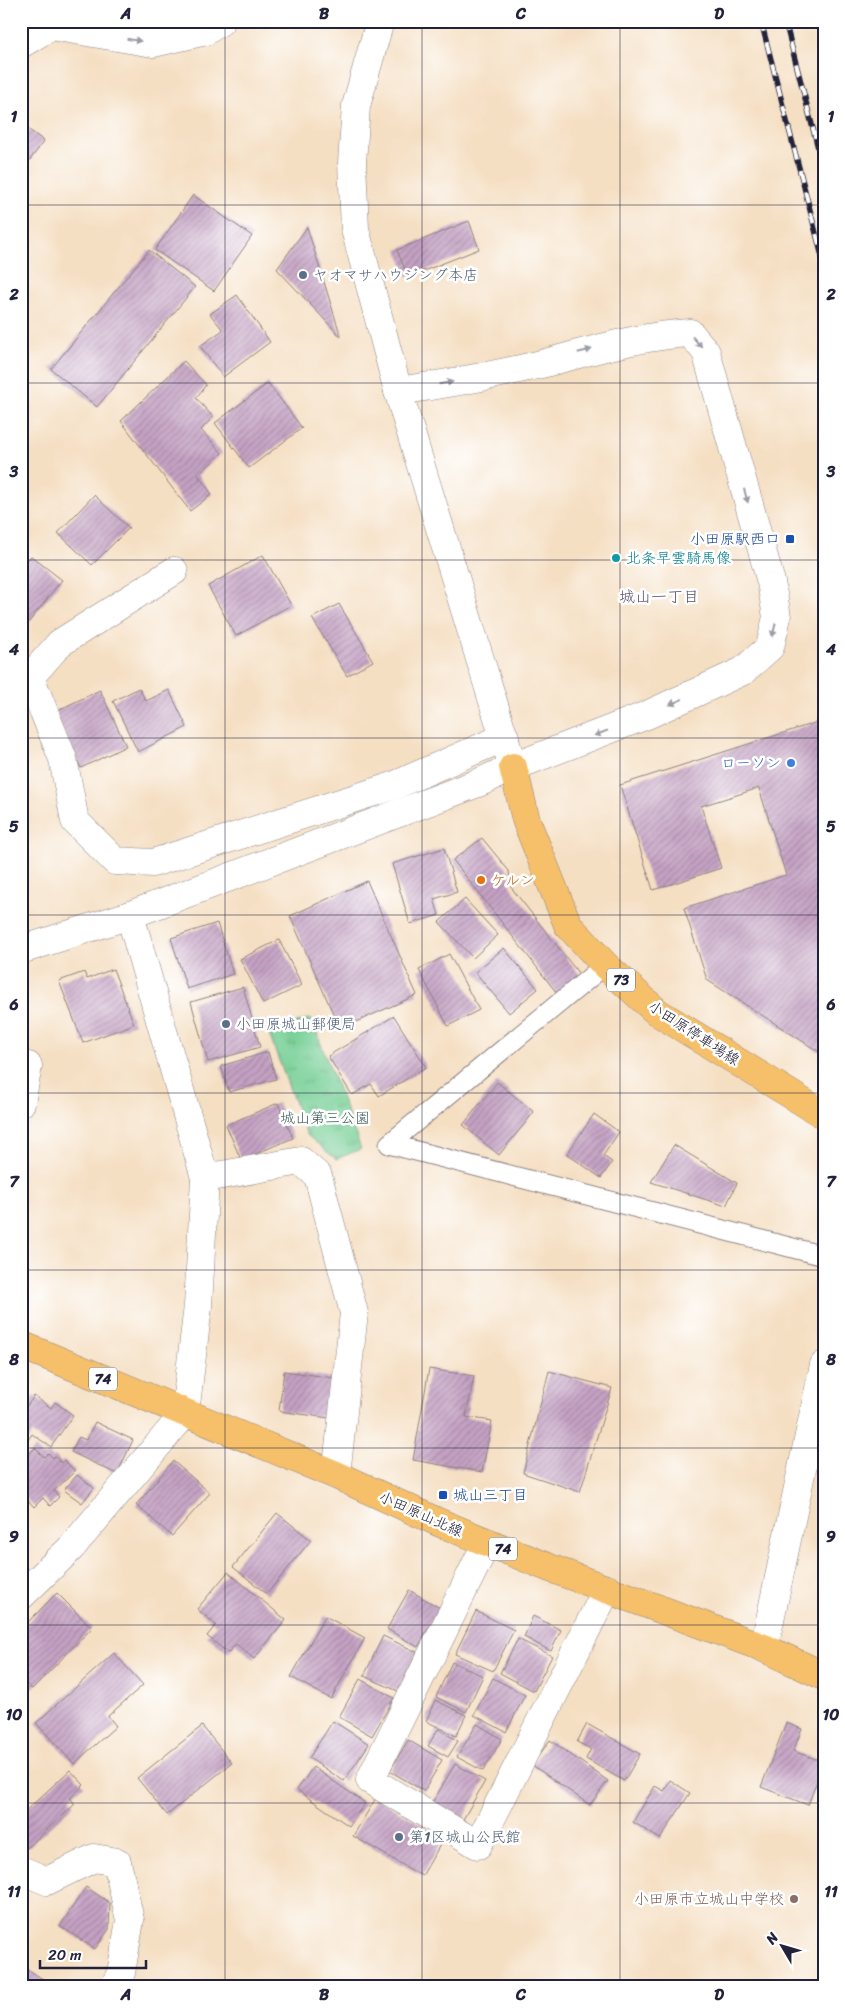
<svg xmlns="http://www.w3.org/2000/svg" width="845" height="2008" font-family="Sriracha,'Klee One',sans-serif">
	<defs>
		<pattern id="park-tufts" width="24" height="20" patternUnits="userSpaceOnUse" patternTransform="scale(1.25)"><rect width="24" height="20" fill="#76cf95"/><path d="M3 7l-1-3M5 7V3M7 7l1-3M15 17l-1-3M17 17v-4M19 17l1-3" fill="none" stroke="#66b181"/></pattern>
		<pattern id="building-hatch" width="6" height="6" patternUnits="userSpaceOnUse" patternTransform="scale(1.25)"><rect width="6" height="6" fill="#c5a2c4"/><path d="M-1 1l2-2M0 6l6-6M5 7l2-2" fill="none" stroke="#a084a0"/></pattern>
	</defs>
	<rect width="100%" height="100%" fill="#fff"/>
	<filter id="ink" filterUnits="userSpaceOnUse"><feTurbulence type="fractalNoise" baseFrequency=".02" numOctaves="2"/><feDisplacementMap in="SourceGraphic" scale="10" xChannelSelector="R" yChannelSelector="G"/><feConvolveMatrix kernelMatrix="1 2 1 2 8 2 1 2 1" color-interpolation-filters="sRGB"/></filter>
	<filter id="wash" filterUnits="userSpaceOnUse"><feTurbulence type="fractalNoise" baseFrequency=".0096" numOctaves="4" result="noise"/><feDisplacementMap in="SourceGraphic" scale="20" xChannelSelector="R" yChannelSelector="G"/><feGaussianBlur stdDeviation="1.12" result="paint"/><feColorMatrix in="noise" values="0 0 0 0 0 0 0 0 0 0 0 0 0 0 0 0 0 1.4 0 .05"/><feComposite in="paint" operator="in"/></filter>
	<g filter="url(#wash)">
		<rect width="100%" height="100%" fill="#f5dfc3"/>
		<!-- park -->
		<path fill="url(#park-tufts)" stroke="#4c7868" d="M311,1018L361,1149L336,1159L307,1135L269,1034Z"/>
		<g id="blocks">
			<!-- building -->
			<g fill="url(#building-hatch)">
				<path d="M114,21H143L140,37L112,31Z"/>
				<path d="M21,124L44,141L21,172Z"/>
				<path d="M193,195L252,236L214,291L155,250Z"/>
				<path d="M469,221L479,249L408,277L397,250Z"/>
				<path d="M307,227L341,337L277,269Z"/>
				<path d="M149,250L195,287L97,407L51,369Z"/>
				<path d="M237,295L270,342L223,377L200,346L223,330L210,314Z"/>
				<path d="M184,361L206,385L196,398L213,417L201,430L222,453L198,475L212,494L190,511L121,421Z"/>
				<path d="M268,383L302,428L249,468L215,423Z"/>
				<path d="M21,491L27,493L22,508H21Z"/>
				<path d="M94,495L129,528L92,565L58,533Z"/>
				<path d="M263,555L291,605L236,636L208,586Z"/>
				<path d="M31,556L62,580L21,632V568Z"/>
				<path d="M339,604L373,661L347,676L312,618Z"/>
				<path d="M139,688L146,701L169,690L187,727L138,752L113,701Z"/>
				<path d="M100,690L126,746L81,768L54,712Z"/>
				<path d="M824,720V1055L707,980L684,908L786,875L759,788L701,806L721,868L653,890L620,785Z"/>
				<path d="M482,838L509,871L510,886L583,979L560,997L453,860Z"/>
				<path d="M444,848L457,892L434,899L439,915L410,924L392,864Z"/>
				<path d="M367,881L417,995L340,1029L290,916Z"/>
				<path d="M465,899L498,935L473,958L439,922Z"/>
				<path d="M217,923L233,974L187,989L171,938Z"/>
				<path d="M279,940L302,985L263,1004L240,959Z"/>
				<path d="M504,948L538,989L509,1013L475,972Z"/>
				<path d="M449,954L479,1010L448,1026L419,970Z"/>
				<path d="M113,969L134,1024L83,1043L59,981L84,972L87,979Z"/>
				<path d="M243,987L260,1047L208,1062L191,1002Z"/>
				<path d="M394,1016L426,1067L379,1096L371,1084L352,1095L328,1056Z"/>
				<path d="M268,1052L276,1079L229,1092L221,1066Z"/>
				<path d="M497,1082L534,1112L499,1155L463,1125Z"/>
				<path d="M278,1103L293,1138L241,1160L226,1125Z"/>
				<path d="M594,1114L619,1132L603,1156L612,1162L601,1178L567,1154Z"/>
				<path d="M674,1145L737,1183L726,1206L651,1182Z"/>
				<path d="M429,1369L474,1376L466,1417L492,1421L482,1472L413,1460Z"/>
				<path d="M284,1371L334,1378L329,1418L279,1411Z"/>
				<path d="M549,1371L612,1388L580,1492L523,1473Z"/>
				<path d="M34,1396L51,1408L55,1402L73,1415L51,1447L32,1434L26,1443L21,1440V1414Z"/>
				<path d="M95,1422L133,1440L117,1474L71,1452L79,1437L86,1440Z"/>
				<path d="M35,1448L44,1457L48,1453L53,1458L55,1456L61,1463L64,1460L75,1471L54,1491L59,1497L50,1506L43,1498L34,1507L21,1493V1461Z"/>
				<path d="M173,1461L210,1493L172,1536L136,1505Z"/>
				<path d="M77,1475L94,1488L82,1503L64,1490Z"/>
				<path d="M277,1513L311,1540L267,1594L233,1567Z"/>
				<path d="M228,1572L286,1620L254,1659L236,1644L228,1653L207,1636L216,1625L197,1609Z"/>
				<path d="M409,1590L440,1608L418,1647L387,1629Z"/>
				<path d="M57,1593L92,1628L32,1689L21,1679V1629Z"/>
				<path d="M476,1611L514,1630L493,1671L455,1654Z"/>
				<path d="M325,1616L365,1638L331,1699L291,1677Z"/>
				<path d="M533,1616L561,1630L551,1651L524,1637Z"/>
				<path d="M383,1636L417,1652L398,1691L364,1676Z"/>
				<path d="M518,1639L552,1656L534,1691L500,1673Z"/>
				<path d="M114,1653L143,1685L108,1716L116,1726L74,1764L36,1723Z"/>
				<path d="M452,1662L483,1676L466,1712L436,1697Z"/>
				<path d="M493,1678L525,1695L506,1732L474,1715Z"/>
				<path d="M360,1679L394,1698L372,1736L339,1717Z"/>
				<path d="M435,1700L466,1715L456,1736L426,1721Z"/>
				<path d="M333,1721L369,1744L344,1781L309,1758Z"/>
				<path d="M786,1723L802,1729L793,1751L824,1762L808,1805L761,1787Z"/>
				<path d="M477,1724L502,1739L483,1771L457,1757Z"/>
				<path d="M587,1724L640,1754L624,1781L586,1759L591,1749L577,1742Z"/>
				<path d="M202,1726L232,1763L167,1815L137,1778Z"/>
				<path d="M438,1729L458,1741L448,1757L428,1746Z"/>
				<path d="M408,1740L442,1760L424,1791L390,1771Z"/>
				<path d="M550,1740L608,1781L590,1805L532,1765Z"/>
				<path d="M455,1764L485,1781L461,1823L431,1805Z"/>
				<path d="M313,1767L365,1803L349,1826L297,1790Z"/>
				<path d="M70,1770L84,1785L70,1798L75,1804L27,1848L21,1841V1815Z"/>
				<path d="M670,1780L690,1793L660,1839L633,1822L655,1786L664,1791Z"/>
				<path d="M376,1798L444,1838L422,1876L353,1836Z"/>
				<path d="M86,1887L110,1903L109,1929L95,1949L60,1926Z"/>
				<path d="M29,1970L55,1987H21V1983Z"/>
			</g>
		</g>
	</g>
	<g filter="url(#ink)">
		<use href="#blocks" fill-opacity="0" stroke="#8c807f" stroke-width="1"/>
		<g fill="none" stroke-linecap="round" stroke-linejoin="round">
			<!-- service casing -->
			<g stroke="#8c807f" stroke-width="21">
				<path id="service" d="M605,965L389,1144L824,1256"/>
			</g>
			<!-- minor casing -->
			<g stroke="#8c807f" stroke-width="29">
				<g id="minor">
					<path d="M21,44L51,26L153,43L206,31L221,21"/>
					<path d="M398,391C445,384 491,376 537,365C588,352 637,336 690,333L706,352L771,582L777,617L770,647L743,671L647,715L513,767"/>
					<path d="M174,571L60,643L30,677L63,759L75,821L115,861L153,863L393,786L505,737"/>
					<path d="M21,1103L28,1066"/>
					<path d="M205,1178L301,1161L318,1176L354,1313L336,1475"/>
					<path d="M487,1542L370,1780L478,1845L607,1589"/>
					<path d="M21,1596L71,1548L185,1413"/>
					<path d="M764,1648L824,1365"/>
					<path d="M21,1870L47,1881L94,1858L117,1862L130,1920L121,1973L114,1987"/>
				</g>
			</g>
			<!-- tertiary casing -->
			<g stroke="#8c807f" stroke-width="29">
				<g id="tertiary">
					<path d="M130,915L205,1178L198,1306L185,1413"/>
					<path d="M21,950L130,915L478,783L513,767L398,391L355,229L352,163L356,106L380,21"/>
				</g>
			</g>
			<!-- primary casing -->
			<g stroke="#8c807f" stroke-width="29">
				<g id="primary">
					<path d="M513,767L526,820L568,925L605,965L657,1012L824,1115"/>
					<path d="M21,1345L336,1475L438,1522L550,1568L764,1648L824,1676"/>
				</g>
			</g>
			<!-- service -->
			<use href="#service" stroke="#fff" stroke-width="19"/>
			<!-- minor -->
			<use href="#minor" stroke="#fff" stroke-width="28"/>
			<!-- tertiary -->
			<use href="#tertiary" stroke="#fff" stroke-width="28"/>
			<!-- primary -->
			<use href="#primary" stroke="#f6c06b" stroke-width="28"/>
			<!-- rail casing -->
			<g stroke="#22223b" stroke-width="5.5">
				<g id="rail">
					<path d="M761,21L824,264"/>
					<path d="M785,21L824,171"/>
				</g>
			</g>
			<!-- rail -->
			<use href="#rail" stroke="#fff" stroke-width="4" stroke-dasharray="11" stroke-linecap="butt"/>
		</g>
		<!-- one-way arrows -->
		<defs><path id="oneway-solid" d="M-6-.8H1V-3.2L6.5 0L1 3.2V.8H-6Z" transform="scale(1.25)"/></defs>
		<g fill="#9c9ca7">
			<use href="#oneway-solid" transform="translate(134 40) rotate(9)"/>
			<use href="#oneway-solid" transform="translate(697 342) rotate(49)"/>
			<use href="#oneway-solid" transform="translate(585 351) rotate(-14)"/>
			<use href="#oneway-solid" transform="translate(446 383) rotate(-9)"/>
			<use href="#oneway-solid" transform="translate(746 496) rotate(74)"/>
			<use href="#oneway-solid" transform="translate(774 630) rotate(103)"/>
			<use href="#oneway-solid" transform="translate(676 702) rotate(156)"/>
			<use href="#oneway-solid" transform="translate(601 733) rotate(159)"/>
		</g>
	</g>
	<!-- grid -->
	<path fill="none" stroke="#22223b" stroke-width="1" stroke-opacity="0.55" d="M225,21V1987M422,21V1987M620,21V1987M21,205H824M21,383H824M21,560H824M21,738H824M21,915H824M21,1093H824M21,1270H824M21,1448H824M21,1625H824M21,1803H824"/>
	<!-- markers -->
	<g fill="#5c6f8a" stroke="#fff" stroke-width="2">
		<circle cx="303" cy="275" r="5"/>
		<circle cx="226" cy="1024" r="5"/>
		<circle cx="399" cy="1837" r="5"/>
	</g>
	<g fill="#1a4fb4" stroke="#fff" stroke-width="2">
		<rect x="785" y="534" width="10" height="10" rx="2.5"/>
		<rect x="438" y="1490" width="10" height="10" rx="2.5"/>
	</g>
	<circle fill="#0f9aa8" stroke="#fff" stroke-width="2" cx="616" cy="558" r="5"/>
	<circle fill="#3f7fe0" stroke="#fff" stroke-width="2" cx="791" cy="763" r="5"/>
	<circle fill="#e8710a" stroke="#fff" stroke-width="2" cx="481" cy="880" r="5"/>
	<circle fill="#8d6e63" stroke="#fff" stroke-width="2" cx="794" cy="1899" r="5"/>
	<g text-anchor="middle" stroke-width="5" stroke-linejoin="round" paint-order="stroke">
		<!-- shield labels -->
		<g fill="#fff" stroke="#646476" stroke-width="1">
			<rect x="607" y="968.5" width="28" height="23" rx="4"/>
			<rect x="89" y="1367.5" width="28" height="23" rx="4"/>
			<rect x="489" y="1537.5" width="28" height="23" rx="4"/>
		</g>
		<g font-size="14" font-weight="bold" fill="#22223b">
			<text x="621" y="985">73</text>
			<text x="103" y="1384">74</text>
			<text x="503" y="1554">74</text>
		</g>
		<!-- service labels -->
		<g font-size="15" fill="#4e5e75" stroke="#fff" text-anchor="start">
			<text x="313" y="280">ヤオマサハウジング本店</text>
			<text x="236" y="1029">小田原城山郵便局</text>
			<text x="409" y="1842">第1区城山公民館</text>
		</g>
		<!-- transit labels -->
		<g font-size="15" fill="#164399" stroke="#fff" text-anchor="end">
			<text x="780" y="544">小田原駅西口</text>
			<text x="453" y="1500" text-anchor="start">城山三丁目</text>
		</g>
		<!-- culture labels -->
		<g font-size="15" fill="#0d838f" stroke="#fff" text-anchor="start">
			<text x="626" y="563">北条早雲騎馬像</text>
		</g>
		<!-- shop labels -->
		<g font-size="15" fill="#366cbe" stroke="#fff" text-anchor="end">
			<text x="781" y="768">ローソン</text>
		</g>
		<!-- food labels -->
		<g font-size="15" fill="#c56008" stroke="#fff" text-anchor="start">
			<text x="491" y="885">ケルン</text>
		</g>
		<!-- street labels -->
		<g font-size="15" fill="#22223b" stroke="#fff">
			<text transform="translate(694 1033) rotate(33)" y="5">小田原停車場線</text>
			<text transform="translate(421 1514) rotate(24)" y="5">小田原山北線</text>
		</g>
		<!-- park labels -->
		<g font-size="15" fill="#3f5f5a" stroke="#fff">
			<text x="325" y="1123">城山第三公園</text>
		</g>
		<!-- education labels -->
		<g font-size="15" fill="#785e54" stroke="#fff" text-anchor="end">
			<text x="784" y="1904">小田原市立城山中学校</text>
		</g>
		<!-- neighbourhood labels -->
		<g font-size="16" fill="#5b4f6b" stroke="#fff">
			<text x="659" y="602">城山一丁目</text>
		</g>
	</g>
	<!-- margin -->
	<rect width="845" height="2008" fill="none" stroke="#fff" stroke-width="55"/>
	<!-- north arrow -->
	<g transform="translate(782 1946) rotate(308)" stroke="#ffffff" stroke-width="4" paint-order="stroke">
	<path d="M0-4L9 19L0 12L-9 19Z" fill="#22223b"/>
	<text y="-8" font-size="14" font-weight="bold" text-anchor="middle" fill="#22223b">N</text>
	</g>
	<!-- scale -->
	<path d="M40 1960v8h106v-8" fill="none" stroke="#22223b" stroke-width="2.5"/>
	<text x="48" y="1960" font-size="15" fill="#22223b" stroke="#ffffff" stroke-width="4" paint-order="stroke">20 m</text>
	<rect x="28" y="28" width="790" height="1952" fill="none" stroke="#22223b" stroke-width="2"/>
	<g font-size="16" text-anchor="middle" font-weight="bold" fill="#22223b">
		<text x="126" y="19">A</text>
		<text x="324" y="19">B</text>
		<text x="521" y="19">C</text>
		<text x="719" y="19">D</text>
		<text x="14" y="122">1</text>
		<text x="831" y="122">1</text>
		<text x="14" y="300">2</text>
		<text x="831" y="300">2</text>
		<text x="14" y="477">3</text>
		<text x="831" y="477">3</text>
		<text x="14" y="655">4</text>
		<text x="831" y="655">4</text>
		<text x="14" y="832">5</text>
		<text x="831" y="832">5</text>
		<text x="14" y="1010">6</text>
		<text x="831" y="1010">6</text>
		<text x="14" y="1187">7</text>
		<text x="831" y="1187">7</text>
		<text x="14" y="1365">8</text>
		<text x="831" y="1365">8</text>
		<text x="14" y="1542">9</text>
		<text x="831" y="1542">9</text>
		<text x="14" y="1720">10</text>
		<text x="831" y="1720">10</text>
		<text x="14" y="1897">11</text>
		<text x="831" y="1897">11</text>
		<text x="126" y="2000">A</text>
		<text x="324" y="2000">B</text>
		<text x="521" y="2000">C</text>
		<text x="719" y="2000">D</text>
	</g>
</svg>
